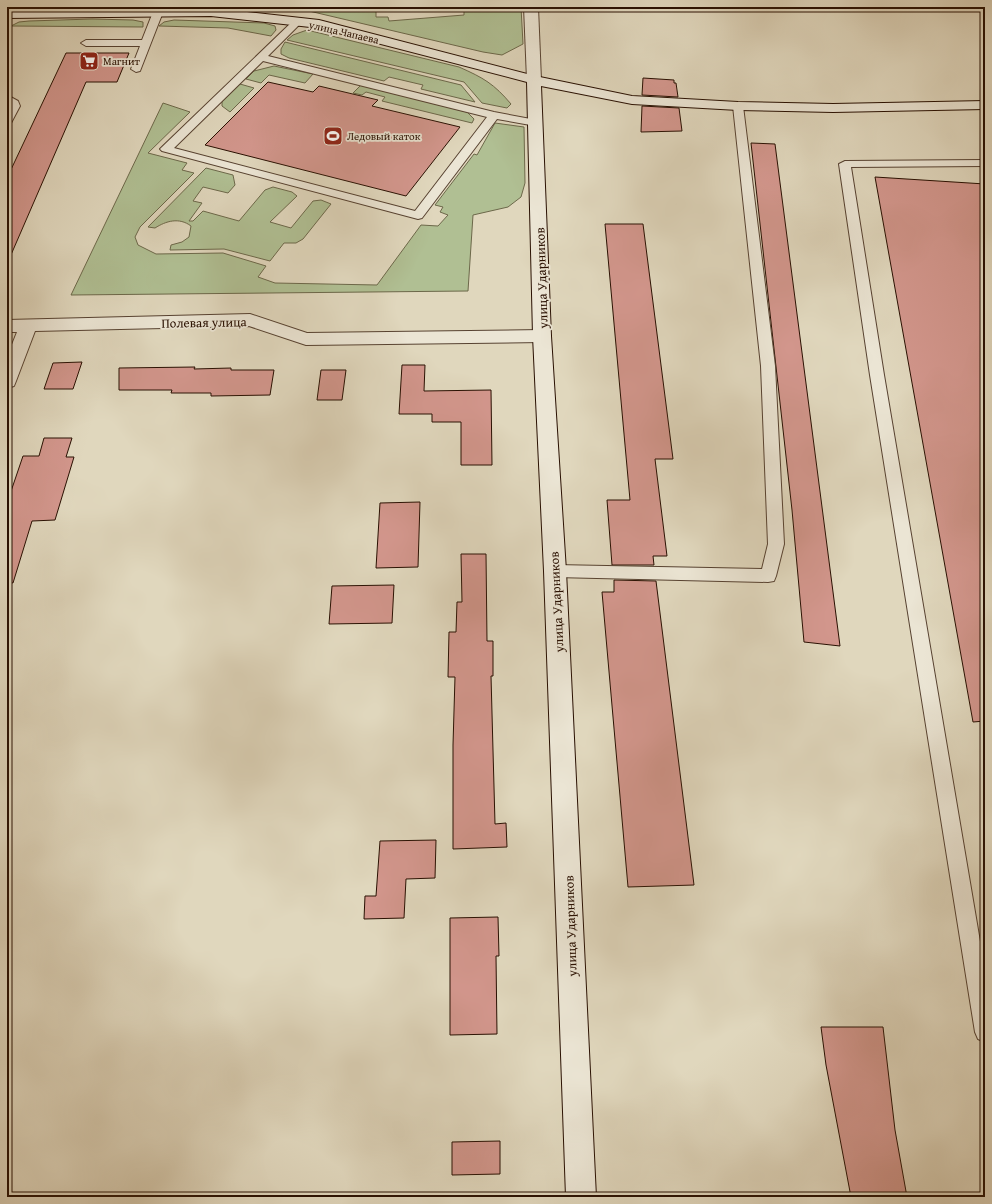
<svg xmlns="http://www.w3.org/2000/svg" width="992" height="1204" font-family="'Gentium Book Plus',serif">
	<rect width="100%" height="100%" fill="#e0d7bd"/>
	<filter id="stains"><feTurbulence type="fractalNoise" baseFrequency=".005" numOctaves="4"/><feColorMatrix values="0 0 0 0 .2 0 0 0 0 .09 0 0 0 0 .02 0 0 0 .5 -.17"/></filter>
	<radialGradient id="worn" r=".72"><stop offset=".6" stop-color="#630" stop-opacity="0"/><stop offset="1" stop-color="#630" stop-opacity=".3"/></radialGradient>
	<!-- green -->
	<g fill="#b0bf93" stroke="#6c684a">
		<path d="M292,7H402L376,10V17H388L389,21L464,15V10L521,7L523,44L502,55L483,52Z"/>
		<path d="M92,19L133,20L143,22V27L11,26L19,22L29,21Z"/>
		<path d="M174,20L264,23L275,26L276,30L271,36L228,28L159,26L164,22Z"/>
		<path d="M307,30L459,67C484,78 494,84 511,104L507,108L482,103L464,82L287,40L293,35Z"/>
		<path d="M285,42L461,85L475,102L421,89L423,85L389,77L384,81L289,58L281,54V49Z"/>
		<path d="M274,66L313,74L305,83L269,75L261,83L246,79L254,71Z"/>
		<path d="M240,84L254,88L230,112L222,106V101Z"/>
		<path d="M361,85L467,112L474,119L472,123L382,101L385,97L366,92L362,95L353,93Z"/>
		<path d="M163,103L190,112L148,153L187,163L182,170L194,173L140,227L135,237L138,245L156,254L223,253L266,266L258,277L275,283L377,285L421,225L438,226L448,215L440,212L443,207L435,205L474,154L477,155L495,123L524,127L525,183L521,197L508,207L473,215L468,291L71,295Z"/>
		<path d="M206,168L233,175L235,185L228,193L203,187L193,201L202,203L189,221H193L203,211L239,221L265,190L273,187L292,192L297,196L270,222L291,228L313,201L321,200L331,204L303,239L296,243H284L270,261L224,249L170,250L171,245L182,242L189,237L191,226C179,217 166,221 155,228L148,227Z"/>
	</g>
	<!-- building -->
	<g fill="#d2968c" stroke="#291002">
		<path d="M66,53H129L117,82H86L7,264V178Z"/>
		<path d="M643,78L674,80V83H676L678,97L642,95Z"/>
		<path d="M268,82L313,92L319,86L378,100L372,106L460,127L406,196L205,145Z"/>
		<path d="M642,106L679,108L682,131L641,132Z"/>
		<path d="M751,143L775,144L840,646L804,642L792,510Z"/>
		<path d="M875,177L985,184V721L973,722Z"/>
		<path d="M605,224H643L673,459H655L667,556H653L654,565H612L607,500H630Z"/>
		<path d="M82,362L73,389H44L53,363Z"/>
		<path d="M402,365H425L424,391L491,390L492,465H461V422H432V414H399Z"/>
		<path d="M195,367L194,369L231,368V370H274L270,395L211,396V393H171L172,390H119V368Z"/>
		<path d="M321,370H346L342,400H317Z"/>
		<path d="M44,438H72L66,457H74L55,520L32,521L13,583L7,582V503L23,456H39Z"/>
		<path d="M420,502L418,567L376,568L380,503Z"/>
		<path d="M461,554H486L487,641H493V676H491L495,824L506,823L507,847L453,849V745L455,677H448L449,632H456L457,602H462Z"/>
		<path d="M614,580L656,581L694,885L628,887L602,592H614Z"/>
		<path d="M394,585L392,623L329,624L332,586Z"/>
		<path d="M436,840L435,878L406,879L404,918L364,919L365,896H376L380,841Z"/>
		<path d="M498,917L499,956H496L497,1034L450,1035V918Z"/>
		<path d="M821,1027H883L895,1130L907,1197H851L826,1065Z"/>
		<path d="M500,1141V1174L452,1175V1142Z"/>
	</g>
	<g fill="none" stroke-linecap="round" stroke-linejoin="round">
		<!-- lane casing -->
		<g stroke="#574231" stroke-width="2">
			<g id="lane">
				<path d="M158,9L163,12L140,71L136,72L131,69L140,46H86L81,43L86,40H142L153,12Z"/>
				<path d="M297,19L302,22L268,56L494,112L536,120L541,123L536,126L497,119L422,218L418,219L162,151L160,149L162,147L294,20ZM263,61L487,117L415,211L174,148Z"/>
				<path d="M7,95L18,101L20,106L11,123L7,124V111L10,106L7,103Z"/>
				<path d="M738,103L743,106L775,366L784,544L776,576L774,581L768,582L555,577L549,576L547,571L549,566L555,565L762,569L768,544L761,366L733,106Z"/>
				<path d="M985,160V166L851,167L884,375L985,971V1042L978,1039L975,1032L870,375L839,164L845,161Z"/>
			</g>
		</g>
		<!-- street casing -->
		<g stroke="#574231" stroke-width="2">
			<g id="street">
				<path d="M524,7H538L541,80L539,83L534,84L529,83L527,80Z"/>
				<path d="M250,314L307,333L542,330L548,332L551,336L548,340L542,342L306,345L249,326L35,331L16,381L14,386L7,388V357L17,332H7V320Z"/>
			</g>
		</g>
		<!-- secondary casing -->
		<g stroke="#291002" stroke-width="2">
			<path id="secondary" d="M211,8L319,20L535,76L632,96L738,102L833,104L985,101V109L833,112L738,110L632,104L541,86L551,336L566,571L596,1197H566L544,571L533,336L527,82L319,28L211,16L7,18V10Z"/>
		</g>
		<!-- lane -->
		<use href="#lane" fill="#ebe5d4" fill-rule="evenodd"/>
		<!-- street -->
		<use href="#street" fill="#ebe5d4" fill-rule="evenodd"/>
		<!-- secondary -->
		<use href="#secondary" fill="#ebe5d4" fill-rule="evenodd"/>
	</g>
	<!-- icons -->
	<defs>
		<g id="supermarket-square" transform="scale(1)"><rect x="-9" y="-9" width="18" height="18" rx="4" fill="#8f2418" stroke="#ebe5d4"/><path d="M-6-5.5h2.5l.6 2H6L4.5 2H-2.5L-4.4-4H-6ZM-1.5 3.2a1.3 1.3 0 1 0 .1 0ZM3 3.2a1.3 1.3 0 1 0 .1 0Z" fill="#fff"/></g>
		<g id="stadium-square" transform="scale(1)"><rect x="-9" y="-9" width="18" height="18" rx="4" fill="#8f2418" stroke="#ebe5d4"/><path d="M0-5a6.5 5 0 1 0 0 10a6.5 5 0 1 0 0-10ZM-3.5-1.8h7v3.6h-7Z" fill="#fff"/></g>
	</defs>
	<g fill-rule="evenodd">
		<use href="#supermarket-square" x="89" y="61"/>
		<use href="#stadium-square" x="333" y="136"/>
	</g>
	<g text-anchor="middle" stroke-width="3.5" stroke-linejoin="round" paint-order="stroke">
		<!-- far-street labels -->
		<g font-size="11" fill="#291002" stroke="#ebe5d4">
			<text transform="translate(344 32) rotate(13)" y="4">улица Чапаева</text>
		</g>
		<!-- far-poi labels -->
		<g font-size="11" fill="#291002" stroke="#ebe5d4" text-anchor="start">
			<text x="103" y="65">Магнит</text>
			<text x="347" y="140">Ледовый каток</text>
		</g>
		<!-- street labels -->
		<g font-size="13" fill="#291002" stroke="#ebe5d4">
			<text transform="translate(541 278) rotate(-92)" y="5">улица Ударников</text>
			<text transform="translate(204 322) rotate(-1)" y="5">Полевая улица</text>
			<text transform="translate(556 602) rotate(-93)" y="5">улица Ударников</text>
			<text transform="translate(570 926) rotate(-92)" y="5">улица Ударников</text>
		</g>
	</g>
	<!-- margin -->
	<rect width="992" height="1204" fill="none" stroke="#e0d7bd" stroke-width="24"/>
	<rect x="8" y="8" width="976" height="1188" fill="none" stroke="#291002" stroke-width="2"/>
	<rect x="12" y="12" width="968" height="1180" fill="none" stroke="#291002"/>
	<rect width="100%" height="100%" filter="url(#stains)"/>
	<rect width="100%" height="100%" fill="url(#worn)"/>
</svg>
